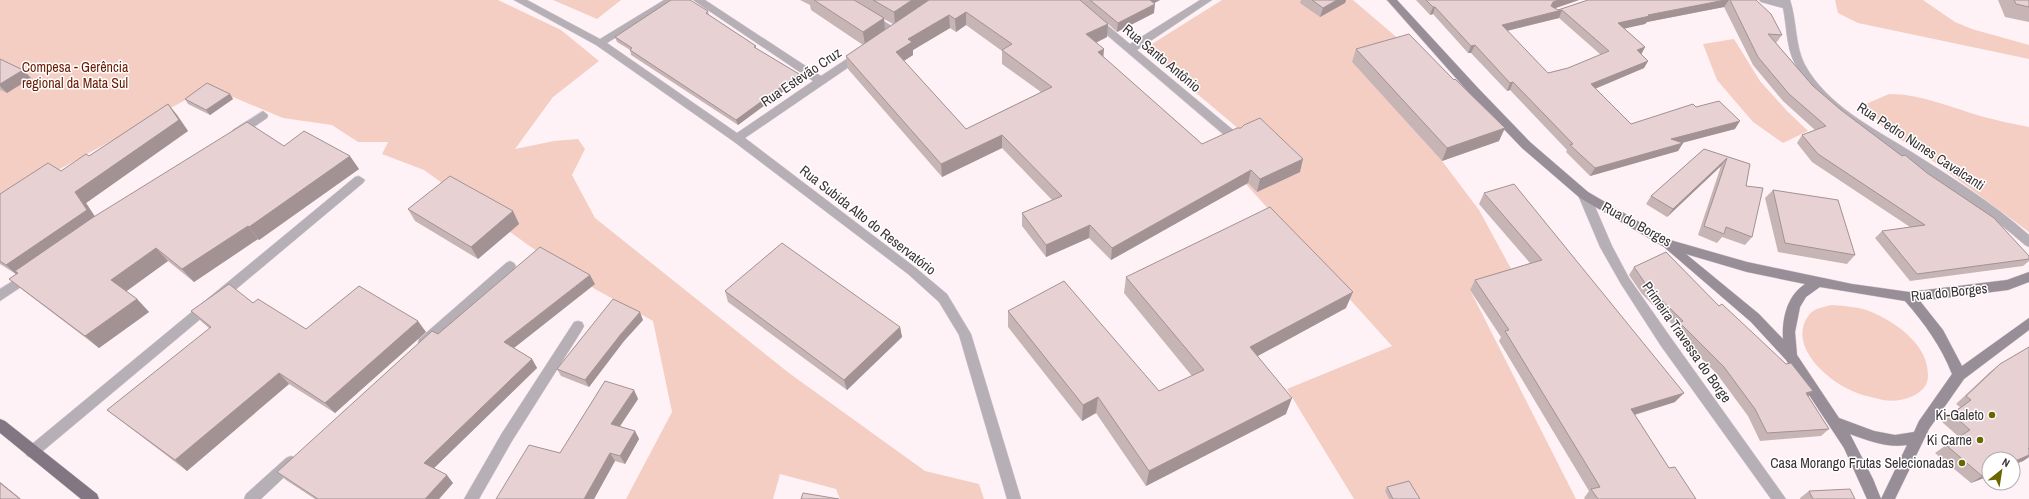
<svg xmlns="http://www.w3.org/2000/svg" width="2029" height="499" font-family="'Archivo Narrow',sans-serif">
	<rect width="100%" height="100%" fill="#fef2f7"/>
	<!-- green -->
	<g fill="#f4cec3">
		<path d="M0,0H498L561,30L599,61L553,97L515,149L554,141L578,139L585,149L572,175L595,218L789,373L925,471L979,484L984,499H840L836,489L780,474L773,499H626L672,412L653,321L595,289L528,245L424,170L382,154L388,142H358L332,125L283,118L209,87L0,202Z"/>
		<path d="M553,0H621L597,19Z"/>
		<path d="M1222,0H1353L1401,41L1352,62L1442,161L1479,210L1515,276L1470,290L1576,499H1354L1287,389L1392,346L1215,150L1246,135L1144,49Z"/>
		<path d="M1835,0H1923L1955,22L1972,29L2029,45V59L1858,23L1838,13Z"/>
		<path d="M1734,39L1760,81L1787,111L1808,131L1783,143L1753,122L1717,80L1703,44Z"/>
		<path d="M1889,94C1922,94 1952,108 1984,117C1999,121 2014,124 2029,127V232L1922,153L1884,129L1866,104Z"/>
		<path d="M1832,305C1846,306 1861,307 1874,313C1898,324 1929,346 1928,376C1928,386 1921,392 1913,396C1904,400 1893,402 1883,400C1870,397 1857,394 1846,388C1825,377 1795,350 1804,324C1806,318 1811,311 1817,309C1822,307 1827,306 1832,305Z"/>
	</g>
	<g fill="none" stroke-linecap="round" stroke-linejoin="round">
		<!-- street casing -->
		<g stroke="#dbcfd4" stroke-width="1">
			<g id="street">
				<path d="M514,0H527L600,39L664,0H676L607,43L737,133L813,81L693,0H705L821,76L857,52H865L866,54L865,56L745,138L916,268L947,294L971,334L1021,499H1007L959,335L939,302L908,274L733,141L596,45Z"/>
				<path d="M837,0H849L900,31L899,33H891Z"/>
				<path d="M1066,0H1077L1130,44L1200,0H1212L1137,50L1238,134L1240,137L1238,140H1230Z"/>
				<path d="M1759,0H1790C1797,21 1795,46 1805,65C1827,105 1873,128 1910,151C1951,177 1993,203 2029,235V247L2025,245C1988,212 1946,186 1904,158C1865,133 1816,109 1795,64C1786,47 1787,27 1783,8L1761,2Z"/>
				<path d="M263,111L268,115L267,118L241,136H233L232,133L233,130Z"/>
				<path d="M359,176L365,180L363,183L37,456L32,458L27,456L25,452L27,448L355,177Z"/>
				<path d="M1584,191L1588,192L1590,195L1612,246L1629,278L1671,338L1786,499H1771L1661,346L1621,284L1600,247L1578,195L1580,192Z"/>
				<path d="M510,261L514,263L516,266L514,269L429,347L424,348L419,347L418,343L419,339L506,263Z"/>
				<path d="M29,271L33,273L35,276L33,279L0,301V289Z"/>
				<path d="M578,321L582,322L584,326L582,330L512,441L479,499H464L502,433L574,322Z"/>
				<path d="M291,456L296,458L298,462L296,466L261,499H244L246,494L286,458Z"/>
			</g>
		</g>
		<!-- secondary casing -->
		<g stroke="#dbcfd4" stroke-width="1">
			<path id="secondary" d="M1387,0H1397L1478,88L1530,142L1588,192L1670,240L1747,262L1852,284L1909,292L2007,280L2029,272V282L2008,290L1920,301L1943,330L1962,366L2029,318V330L1964,379L1929,429L1895,499H1867L1844,448L1786,360L1751,322L1664,247L1580,198L1522,148L1470,94ZM1686,254L1747,272L1805,284C1787,296 1782,318 1783,339L1759,314ZM1820,287L1905,301C1925,324 1941,346 1952,374L1919,421L1914,432L1895,435L1874,431L1839,418L1797,355L1795,332L1800,307L1806,297ZM1850,434C1869,441 1887,448 1907,445L1881,499L1873,479Z"/>
		</g>
		<!-- primary casing -->
		<g stroke="#dbcfd4" stroke-width="1">
			<path id="primary" d="M0,419L5,421L97,494L99,499H81L0,433Z"/>
		</g>
		<!-- street -->
		<use href="#street" fill="#b6b0b6" fill-rule="evenodd"/>
		<!-- secondary -->
		<use href="#secondary" fill="#978e97" fill-rule="evenodd"/>
		<!-- primary -->
		<use href="#primary" fill="#817681" fill-rule="evenodd"/>
	</g>
	<!-- wall -->
	<g fill="#c7b4b5" fill-rule="evenodd">
		<path d="M800,0H1160L1154,3V13L1117,32L1108,24L1107,37L1096,43L1103,57L1202,144L1300,172L1257,192L1248,183L1111,260L1089,238L1046,257L1022,226V213L1052,200L1002,148L942,177L848,69L846,56L863,45L811,10L810,5ZM884,19L893,24L885,30ZM966,25L1002,51V64L1041,92L966,129L904,61L913,55V50L950,28L956,32Z"/>
		<path d="M1301,0H1346L1345,3L1320,17L1300,3Z"/>
		<path d="M1416,0H1579L1555,8L1558,10L1588,0H1756L1782,35L1776,43L1813,86L1841,110L2029,256V261L2023,266L1910,281L1875,238L1882,231L1910,227L1812,162L1797,143L1802,135L1815,130L1783,101L1753,65L1724,7L1647,22L1645,24L1624,28L1645,47L1641,54L1648,61L1644,68L1595,89L1631,124L1696,107L1735,129L1682,143H1683L1678,151L1590,176L1566,152L1567,150L1510,90L1507,91L1471,53H1468L1433,14L1430,15ZM1559,18L1601,55L1568,68L1548,73L1507,31Z"/>
		<path d="M1998,0H2029V22L2005,17Z"/>
		<path d="M708,11L709,15L756,46V48L799,74L800,79L738,125L631,55L630,50L617,42L615,37Z"/>
		<path d="M1356,49L1499,141L1442,161L1352,62Z"/>
		<path d="M0,59L23,70L31,78L7,93L0,90Z"/>
		<path d="M230,94L233,99L210,115L188,104L185,99Z"/>
		<path d="M168,104L177,115L188,131L86,203L95,217L284,146L359,169L259,240L258,239L194,282L168,261L126,291L137,299L149,312L99,348L24,291L9,279L16,274L0,264V194L61,171L89,156Z"/>
		<path d="M1704,149L1750,164L1746,186L1752,237L1745,245L1722,237L1717,243L1698,235L1721,166L1667,217L1646,204L1651,196Z"/>
		<path d="M1773,190L1855,255L1847,264L1778,252L1765,198Z"/>
		<path d="M1484,193L1675,402L1635,415L1669,468L1696,499H1585L1584,498L1589,491L1499,341L1501,337L1470,290L1475,280L1530,263L1479,204Z"/>
		<path d="M408,209L513,211L519,224L478,259L415,221Z"/>
		<path d="M1634,267L1808,396L1829,429L1821,436L1760,441L1748,416L1717,374L1674,331L1676,328L1642,294L1629,275Z"/>
		<path d="M1126,277L1346,308L1257,356L1286,414L1146,486L1096,413L1082,421L1008,327V311L1159,391L1192,376L1124,293Z"/>
		<path d="M595,284L514,348L532,359L537,368L434,468L453,483L439,499H315L286,480L277,472L438,334Z"/>
		<path d="M725,291L900,327L902,337L847,390L728,302Z"/>
		<path d="M253,303L306,329L426,332L335,413L289,384L187,471L120,420L107,410L210,329L202,322L191,311Z"/>
		<path d="M643,320L624,341L589,387L561,376L557,369Z"/>
		<path d="M2029,347V457L2023,461L2013,465V459L1989,476L1971,483L1935,453L1946,445L1959,437L1942,422L1960,407L1956,404L1990,372L2000,364Z"/>
		<path d="M634,390L638,399L620,426L635,431L639,439L625,464L615,461L594,499H496L560,453Z"/>
		<path d="M1387,487L1420,499H1389L1385,491Z"/>
		<path d="M1809,491L1855,499H1800V498Z"/>
	</g>
	<!-- shaded-wall -->
	<g fill="#a29294">
		<path d="M912,0H932L895,25L894,12Z"/>
		<path d="M1147,0H1160L1147,7Z"/>
		<path d="M1337,0H1346L1345,3L1320,17L1323,8Z"/>
		<path d="M1559,0H1579L1550,10L1553,2Z"/>
		<path d="M1725,0H1729L1724,7L1647,22L1645,24L1614,31L1618,23L1648,15Z"/>
		<path d="M1155,4L1154,13L1117,32L1118,23Z"/>
		<path d="M1433,7H1435L1433,14L1430,15Z"/>
		<path d="M1562,10L1559,18L1498,33L1502,25Z"/>
		<path d="M966,12V25L956,32L955,19Z"/>
		<path d="M949,15L950,28L913,50V55L897,65L896,52L908,39Z"/>
		<path d="M884,18L885,31L865,45L863,32Z"/>
		<path d="M1108,24L1107,37L1085,48L1086,34Z"/>
		<path d="M1475,45L1471,53H1468L1471,46Z"/>
		<path d="M1645,47L1641,55L1637,50Z"/>
		<path d="M1104,49L1103,62L1098,52Z"/>
		<path d="M1648,61L1644,68L1587,92L1591,84Z"/>
		<path d="M23,70L31,78L7,93L0,86V84Z"/>
		<path d="M799,74L800,79L738,125L736,120Z"/>
		<path d="M1513,82L1510,90L1507,91L1510,83Z"/>
		<path d="M230,94L233,99L210,115L206,110Z"/>
		<path d="M168,104L177,115L188,131L86,203L98,221L15,271L19,274L17,275L6,265L75,192Z"/>
		<path d="M1740,121L1735,129L1666,147L1671,139Z"/>
		<path d="M1505,128L1499,141L1442,161L1447,148Z"/>
		<path d="M1002,135V148L942,177L941,164Z"/>
		<path d="M1683,143L1678,151L1590,176L1595,168Z"/>
		<path d="M350,156L359,169L259,240L249,227Z"/>
		<path d="M1727,158L1721,166L1667,217L1673,209Z"/>
		<path d="M1303,159L1300,172L1257,192L1260,179Z"/>
		<path d="M1251,170L1248,183L1111,260L1112,248Z"/>
		<path d="M513,211L519,224L478,259L471,247Z"/>
		<path d="M1090,225L1089,238L1046,257V245Z"/>
		<path d="M248,226L258,239L194,282L182,269Z"/>
		<path d="M156,248L168,261L124,293L111,280Z"/>
		<path d="M590,275L595,284L510,351L504,342Z"/>
		<path d="M1353,292L1346,308L1245,363L1250,347Z"/>
		<path d="M137,299L149,312L99,348L85,336Z"/>
		<path d="M640,312L643,320L624,341L589,387L585,380L621,334Z"/>
		<path d="M418,321L426,332L335,413L325,403Z"/>
		<path d="M900,327L902,337L847,390L844,380Z"/>
		<path d="M532,359L537,368L431,471L424,463Z"/>
		<path d="M279,373L289,384L187,471L175,460Z"/>
		<path d="M634,390L638,399L616,432L611,424Z"/>
		<path d="M1813,391L1806,399V393Z"/>
		<path d="M1684,393L1675,402L1623,418L1631,409Z"/>
		<path d="M1098,397L1096,413L1082,421L1083,405Z"/>
		<path d="M1292,398L1286,414L1146,486L1149,471Z"/>
		<path d="M635,431L639,439L625,464L620,456Z"/>
		<path d="M610,453L615,461L594,499H584Z"/>
		<path d="M2029,455V457L2023,461L2013,465V462Z"/>
		<path d="M1989,473V476L1971,483L1982,476Z"/>
		<path d="M447,475L453,483L439,499H425Z"/>
		<path d="M0,482L21,499H20L0,483Z"/>
	</g>
	<!-- building -->
	<g fill="#e7d1d3" stroke="#a29294" fill-rule="evenodd">
		<path d="M671,0H690L708,11L706,13L756,46L754,47L799,74L736,120L630,50L632,48L615,37Z"/>
		<path d="M814,0H854L884,18L863,32Z"/>
		<path d="M873,0H912L894,12Z"/>
		<path d="M929,0H1080L1108,24L1086,34L1104,49L1098,52L1202,144L1237,128H1241L1244,125L1260,118L1303,159L1260,179L1251,170L1112,248L1090,225L1046,245L1022,213L1062,196L1002,135L941,164L846,56ZM966,12L1012,44L1002,50L1052,87L966,129L896,52L912,42L908,39L949,15L955,19Z"/>
		<path d="M1090,0H1150L1155,4L1118,23Z"/>
		<path d="M1312,0H1337L1323,8Z"/>
		<path d="M1426,0H1559L1553,2L1551,6L1558,10L1588,0H1725L1648,15L1650,16L1618,23L1645,47L1637,50L1648,61L1591,84L1631,124L1693,104L1696,107L1719,101L1740,121L1671,139L1683,143L1595,168L1570,145L1573,144L1513,82L1510,83L1475,45L1471,46L1435,7H1433ZM1562,10L1609,51L1568,68L1548,73L1502,25Z"/>
		<path d="M1730,0H1756L1771,14L1782,35L1768,34L1813,86L1841,110L1902,156L1905,155L1927,173L1994,218L2029,256V259L1917,274L1882,231L1925,225L1818,154L1802,135L1826,126L1789,94L1758,57Z"/>
		<path d="M2014,0H2029V7L2016,4Z"/>
		<path d="M1409,34L1454,80L1455,79L1505,128L1447,148L1356,49Z"/>
		<path d="M0,59L23,70L0,84Z"/>
		<path d="M207,83L230,94L206,110L185,99Z"/>
		<path d="M168,104L179,120L75,192L87,210L6,265L0,261V194L48,163L61,171L86,154L89,156Z"/>
		<path d="M247,122L284,146L304,131L350,156L249,227L248,226L182,269L156,248L111,280L137,299L85,336L9,279L18,273L15,271L92,218Z"/>
		<path d="M1704,149L1750,164L1746,186L1763,188L1752,237L1726,227L1724,234L1704,226L1727,158L1673,209L1651,196Z"/>
		<path d="M450,176L513,211L471,247L408,209Z"/>
		<path d="M1514,184L1684,393L1631,409L1669,468L1675,467L1696,499H1598L1591,489L1600,487L1505,331L1509,330L1475,280L1542,260L1484,193Z"/>
		<path d="M1773,190L1838,200L1855,255L1785,243Z"/>
		<path d="M1270,207L1353,292L1250,347L1292,398L1149,471L1098,397L1083,405L1008,311L1064,281L1159,391L1204,370L1126,277Z"/>
		<path d="M782,243L900,327L844,380L725,291Z"/>
		<path d="M540,247L590,275L504,342L532,359L424,463L447,475L425,499H318L277,472L432,331L438,334Z"/>
		<path d="M1666,252L1719,306L1722,304L1786,364L1791,363L1813,391L1806,393L1829,429L1767,433L1755,409L1724,367L1680,323L1683,321L1647,286L1634,267Z"/>
		<path d="M229,284L253,303L258,299L306,329L359,286L418,321L325,403L279,373L175,460L107,410L211,327L191,311Z"/>
		<path d="M613,299L640,312L621,334L585,380L557,369Z"/>
		<path d="M2029,347V448L2028,449H2029V455L2013,462V459H1989V473L1982,476L1946,445L1970,430L1952,414L1971,400L1966,396L2000,364Z"/>
		<path d="M605,381L634,390L611,424L635,431L620,456L610,453L584,499H496L529,445L560,453Z"/>
		<path d="M1409,481L1420,499H1393L1387,487Z"/>
		<path d="M0,483L20,499H0Z"/>
		<path d="M1850,489L1855,499H1813L1809,491Z"/>
		<path d="M803,493L839,499H801Z"/>
	</g>
	<!-- markers -->
	<g fill="#696600" stroke="#fff" stroke-width="1.5">
		<circle cx="1992" cy="415" r="4"/>
		<circle cx="1980" cy="440" r="4"/>
		<circle cx="1962" cy="463" r="4"/>
	</g>
	<g text-anchor="middle" stroke-width="3" stroke-linejoin="round" paint-order="stroke">
		<!-- street labels -->
		<g font-size="14" fill="#393235" stroke="#fff">
			<text transform="translate(1162 58) rotate(40)" y="5">Rua Santo Antônio</text>
			<text transform="translate(801 77) rotate(-34)" y="5">Rua Estevão Cruz</text>
			<text transform="translate(1921 146) rotate(33)" y="5">Rua Pedro Nunes Cavalcanti</text>
			<text transform="translate(868 220) rotate(38)" y="5">Rua Subida Alto do Reservatório</text>
			<text transform="translate(1637 224) rotate(29)" y="5">Rua do Borges</text>
			<text transform="translate(1949 292) rotate(-6)" y="5">Rua do Borges</text>
			<text transform="translate(1687 342) rotate(55)" y="5">Primeira Travessa do Borge</text>
		</g>
		<!-- park labels -->
		<g font-size="14" fill="#6b1800" stroke="#fff">
			<text x="75" y="72">Compesa - Gerência<tspan x="75" dy="16">regional da Mata Sul</tspan></text>
		</g>
		<!-- poi labels -->
		<g font-size="14" fill="#393235" stroke="#fff" text-anchor="end">
			<text x="1984" y="420">Ki-Galeto</text>
			<text x="1972" y="445">Ki Carne</text>
			<text x="1954" y="468">Casa Morango Frutas Selecionadas</text>
		</g>
	</g>
	<!-- north arrow -->
	<g transform="translate(2001 471) rotate(30)"><circle r="19" fill="#ffffff" stroke="#b0adae"/>
	<path d="M0-3L7 15L0 10L-7 15Z" fill="#696600"/>
	<text y="-6" font-size="11" font-weight="bold" text-anchor="middle" fill="#393235">N</text>
	</g>
</svg>
